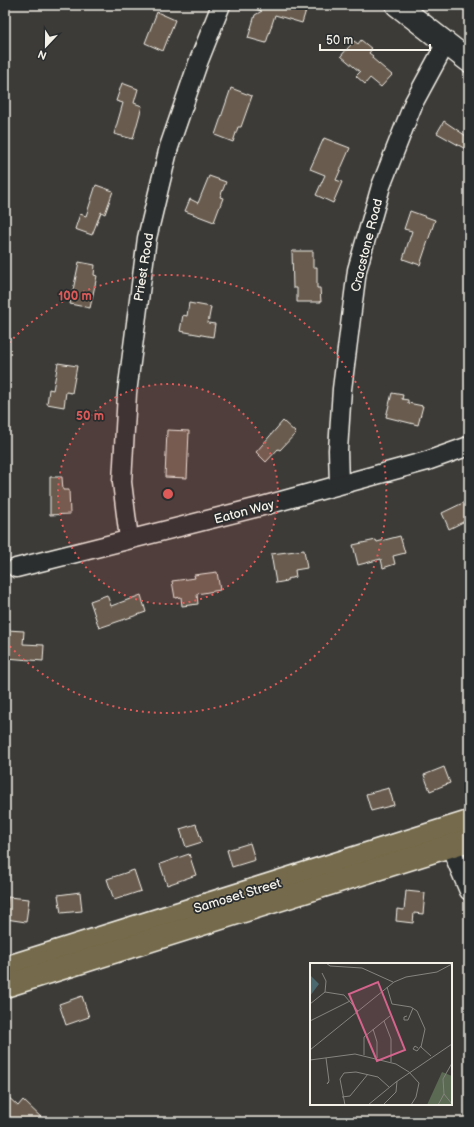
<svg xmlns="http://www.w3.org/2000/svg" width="474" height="1127" font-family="'Balsamiq Sans',sans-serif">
	<rect width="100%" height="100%" fill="#3d3b38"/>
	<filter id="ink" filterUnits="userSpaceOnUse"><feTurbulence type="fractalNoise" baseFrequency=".025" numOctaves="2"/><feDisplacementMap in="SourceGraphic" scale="8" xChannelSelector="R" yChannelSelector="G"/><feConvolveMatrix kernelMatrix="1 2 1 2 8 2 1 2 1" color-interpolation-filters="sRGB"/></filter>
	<g filter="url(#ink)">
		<!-- building -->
		<g fill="#695c50" stroke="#f4f1e8">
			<path d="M253,5H300L307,7L302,23L275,15L266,43L248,38L255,15L262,11L252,8Z"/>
			<path d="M157,12L175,20L163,51L145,43Z"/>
			<path d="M361,40L372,49L369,53L373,56L372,58L392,75L381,87L370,78L365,84L356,76L360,72L341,56L354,41L358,44Z"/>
			<path d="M122,83L138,89L134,103L142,106L133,139L114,134L123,103L116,101Z"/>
			<path d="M231,88L252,96L241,127H238L233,142L215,135Z"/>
			<path d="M444,121L469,138V151L437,133Z"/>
			<path d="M324,138L350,148L336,180L342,182L333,203L316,195L325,175L310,169Z"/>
			<path d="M209,176L226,182L220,197L223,198L214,222L185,211L190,199L198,203Z"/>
			<path d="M96,185L113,191L105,214L101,212L92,235L75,229L80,214L86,216Z"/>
			<path d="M410,211L435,220L420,265L403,259L412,231L404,229Z"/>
			<path d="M292,251H313V267H317V288H320L321,302H297V288H293Z"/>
			<path d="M79,262L95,265L94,275L97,276L90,308L70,304Z"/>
			<path d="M189,303L211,307L208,323L215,324L213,337L180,331L183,315L187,316Z"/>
			<path d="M58,363L77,366L72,393L66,392L64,407L47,404L49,389L53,390Z"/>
			<path d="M392,393L403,395L402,399L408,400V403L423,406L418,425L386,417Z"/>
			<path d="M283,421L296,433L280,450L278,449L266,462L256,452Z"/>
			<path d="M167,430L189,431L187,478L165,477Z"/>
			<path d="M50,477H62L63,490H69L70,514L50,515Z"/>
			<path d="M469,500V519L449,529L442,513Z"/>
			<path d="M400,536L405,553L393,556L395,564L383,568L381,559L358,565L353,545L376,540L377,542Z"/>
			<path d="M304,550L307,568L295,570L296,577L287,579V581L276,583L271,554Z"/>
			<path d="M217,572L220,590L197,594L198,604L182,606L181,597L175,598L172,581L195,578L194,575Z"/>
			<path d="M107,595L111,606L141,595L146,612L99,628L90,601Z"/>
			<path d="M7,630L24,631L23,644L44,645L43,661L6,658Z"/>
			<path d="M444,767L450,783L430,791L424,775Z"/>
			<path d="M389,788L394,805L371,811L366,794Z"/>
			<path d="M196,824L202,842L186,847L180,829Z"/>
			<path d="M250,843L255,860L232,867L227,850Z"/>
			<path d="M189,854L196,875L167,885L160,864Z"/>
			<path d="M134,870L141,891L114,900L107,879Z"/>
			<path d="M406,891L425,893L423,914L414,913L413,923L396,921L397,909L404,910Z"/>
			<path d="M80,892L82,911L61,913L58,895Z"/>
			<path d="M8,897L29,899L26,922L6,919Z"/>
			<path d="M82,996L89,1017L66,1025L59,1004Z"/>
			<path d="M5,1094L18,1106L23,1100L46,1122H5Z"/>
		</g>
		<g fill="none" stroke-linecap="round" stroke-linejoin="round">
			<!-- street casing -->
			<g stroke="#f4f1e8" stroke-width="21">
				<g id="street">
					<path d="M339,484L338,450L342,389L357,270L381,186L414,102L446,43"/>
					<path d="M129,539L122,482L127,393L147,238L169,147L198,63L221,5"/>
					<path d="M16,568L259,507L427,461L469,446"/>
					<path d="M447,832L450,846L469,891"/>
				</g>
			</g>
			<!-- secondary casing -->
			<g stroke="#f4f1e8" stroke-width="25">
				<path id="secondary" d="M397,5L469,61"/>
			</g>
			<!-- highway casing -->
			<g stroke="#f4f1e8" stroke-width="25">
				<g id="highway">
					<path d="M5,968L469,822"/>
					<path d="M5,986L469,840"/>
				</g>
			</g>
			<!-- street -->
			<use href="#street" stroke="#2a2d2e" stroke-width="18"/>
			<!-- secondary -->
			<use href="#secondary" stroke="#2a2d2e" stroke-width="22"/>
			<!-- highway -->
			<use href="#highway" stroke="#746b4b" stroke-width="22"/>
		</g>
	</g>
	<!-- distance rings -->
	<circle cx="168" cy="494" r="110" fill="#de5a58" fill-opacity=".12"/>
	<g fill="none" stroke="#de5a58" stroke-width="2" stroke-dasharray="2 4">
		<circle cx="168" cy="494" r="110"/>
		<path d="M5 347A219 219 0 1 1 5 641"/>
	</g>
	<g text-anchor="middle" stroke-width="3.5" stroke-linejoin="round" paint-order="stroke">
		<!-- street labels -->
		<g font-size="13" fill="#f4f1e8" stroke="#2a2d2e">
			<text transform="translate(366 245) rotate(-76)" y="5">Cracstone Road</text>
			<text transform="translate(143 267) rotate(-81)" y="5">Priest Road</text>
			<text transform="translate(244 511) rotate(-15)" y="5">Eaton Way</text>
			<text transform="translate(237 895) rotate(-17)" y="5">Samoset Street</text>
		</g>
	</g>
	<!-- overview -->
	<g transform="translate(310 963)">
		<rect width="142" height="142" fill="#3d3b38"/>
		<path d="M132,109L142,113V142H117Z" fill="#5a6a53"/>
		<path d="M0,12L9,21L0,33Z" fill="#4b686f"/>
		<path fill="none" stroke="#86847e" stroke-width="1" d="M16,0L20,3L52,5L83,19M77,24L82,41L101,44L107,48L115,66L111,84L121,93M15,29L34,32L48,48M0,41L15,29L16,18L12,10M97,53L94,54V57H98L103,45M0,58L40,38M74,58L81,76V99M63,66L67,79V95M108,85L105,83L103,86L107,88L111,83M0,87L84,19L96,14L127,9L142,1M54,92V74L80,53M16,95L19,118L17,121L19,119M0,97L45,91L86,101L99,109L109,120L106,134L101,142M134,131L142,141M32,134L40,133L58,111M35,142L30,116L34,110L46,109L68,114L79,124M58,142L86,119L142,81M73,142L86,129L87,118M128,142L134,131L133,116L142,100"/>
		<path fill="#d4648c" fill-opacity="0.15" stroke="#d4648c" stroke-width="2" d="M68,19L95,87L67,98L39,31Z"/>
		<rect width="142" height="142" fill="none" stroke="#f4f1e8" stroke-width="2"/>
	</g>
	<circle cx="168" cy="494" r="6" fill="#de5a58" stroke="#2a2d2e" stroke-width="2"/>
	<g font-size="12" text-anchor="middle" font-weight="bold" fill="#de5a58" stroke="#2a2d2e" stroke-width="3.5" stroke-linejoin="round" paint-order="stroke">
		<text x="75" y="300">100 m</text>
		<text x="90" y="420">50 m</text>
	</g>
	<!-- margin -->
	<rect width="474" height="1127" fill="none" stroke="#2a2d2e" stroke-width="20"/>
	<rect x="10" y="10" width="454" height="1107" fill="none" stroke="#f4f1e8" stroke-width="1.5" filter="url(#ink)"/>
	<!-- north arrow -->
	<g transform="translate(46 46) rotate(202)" stroke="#2a2d2e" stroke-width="3" paint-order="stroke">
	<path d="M0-3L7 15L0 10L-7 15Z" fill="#f4f1e8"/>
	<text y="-6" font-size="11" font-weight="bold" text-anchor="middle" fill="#f4f1e8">N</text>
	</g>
	<!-- scale -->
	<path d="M320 44v6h110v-6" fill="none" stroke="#f4f1e8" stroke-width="2"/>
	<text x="326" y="44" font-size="12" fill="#f4f1e8" stroke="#2a2d2e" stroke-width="3" paint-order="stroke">50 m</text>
</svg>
